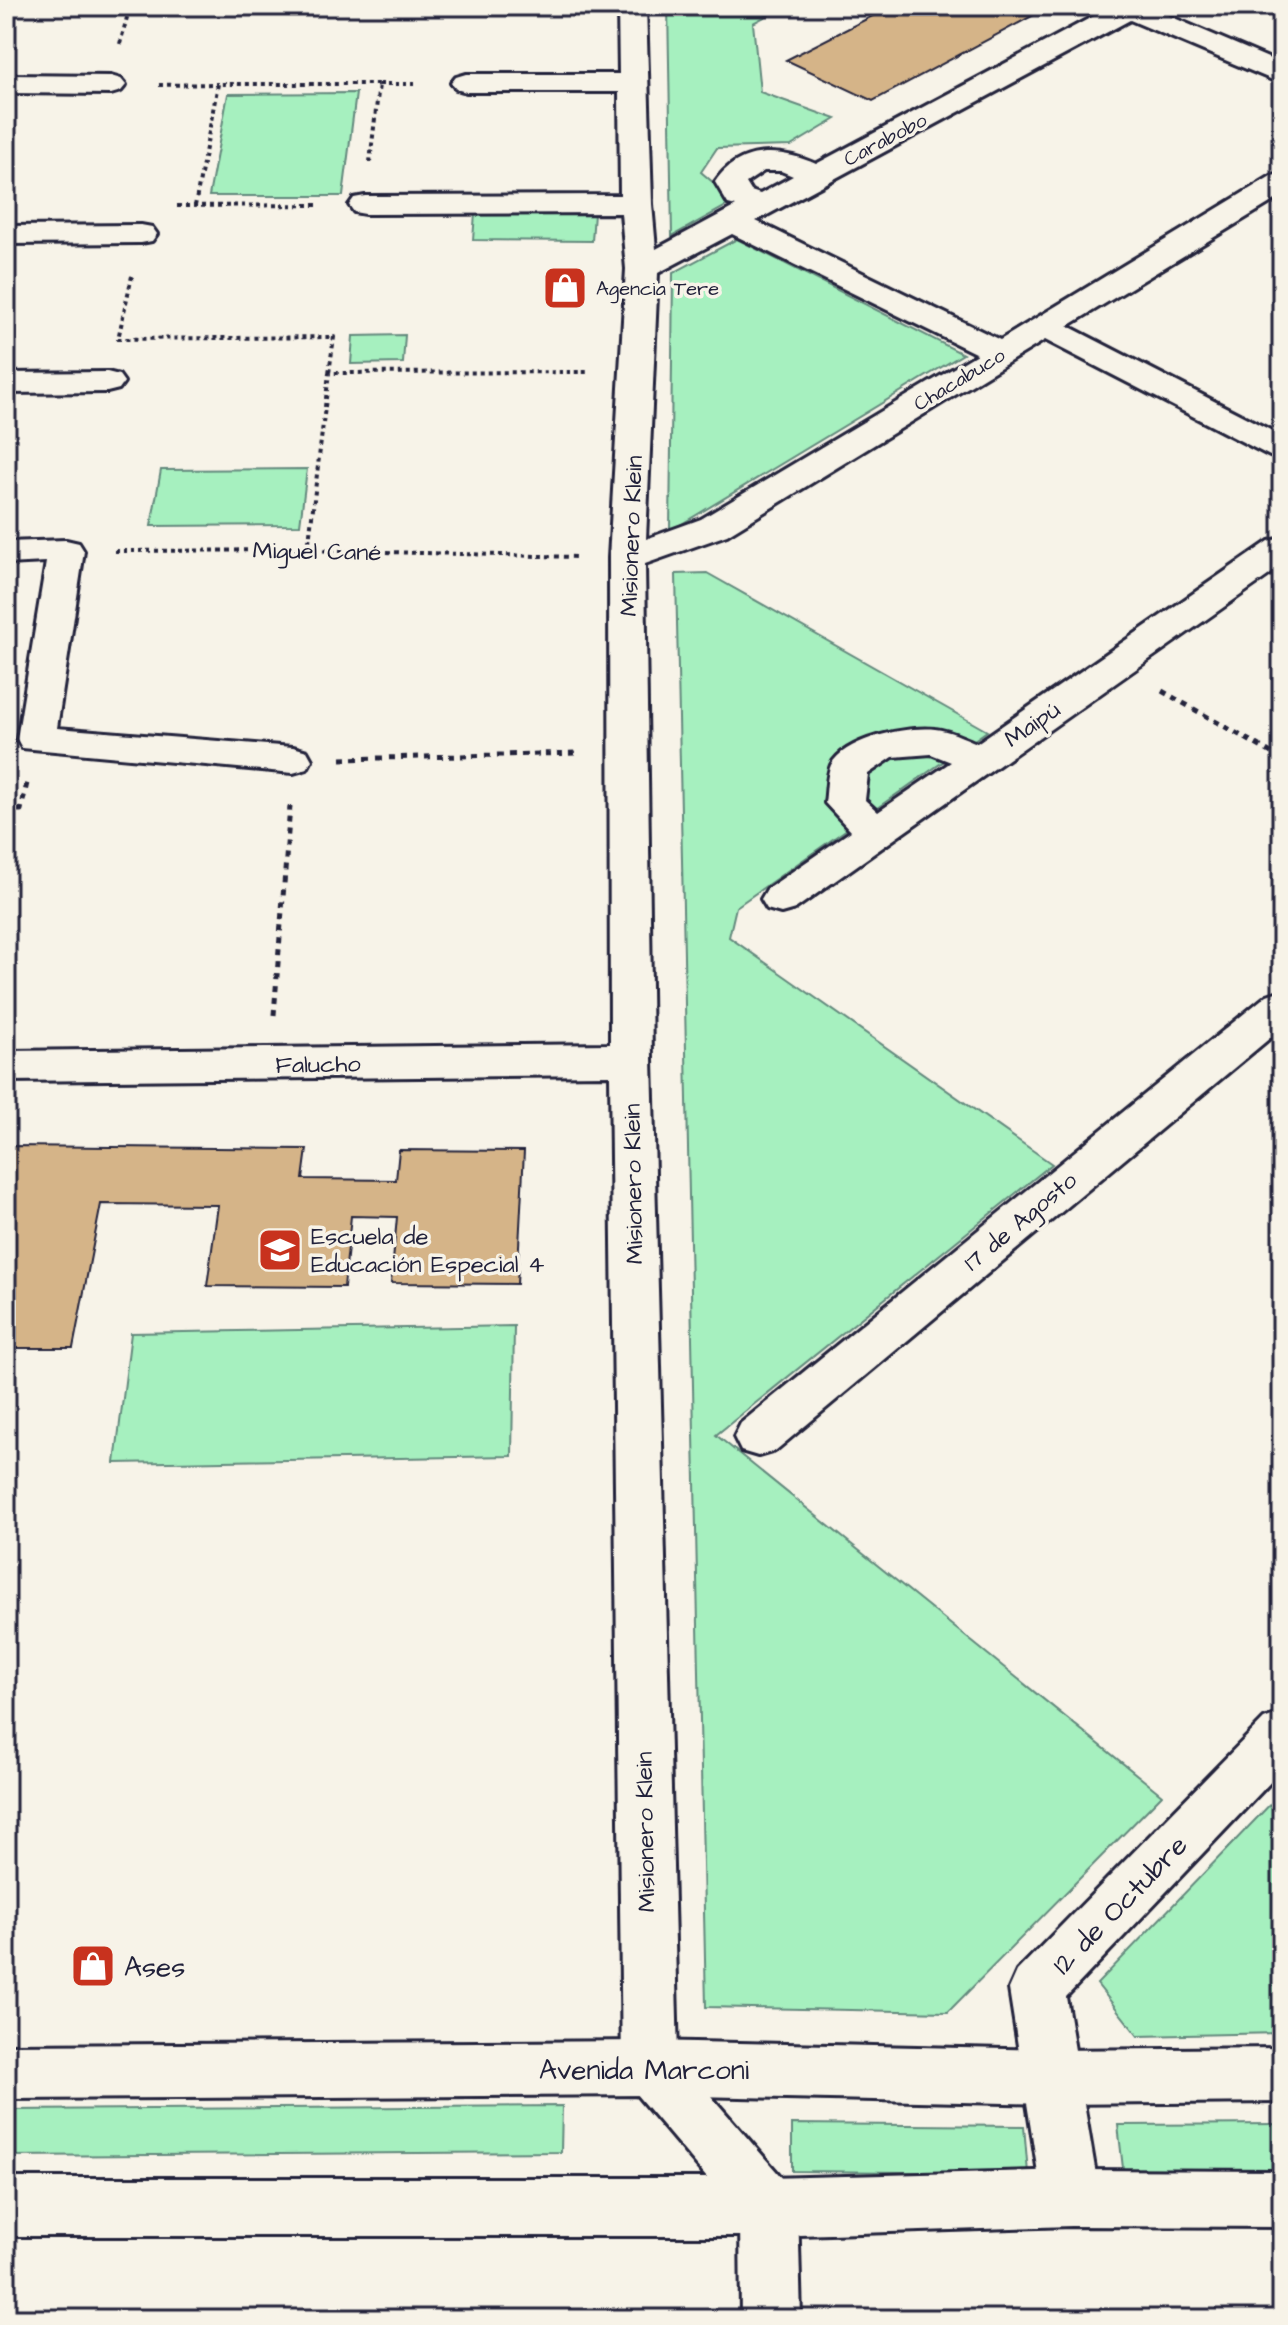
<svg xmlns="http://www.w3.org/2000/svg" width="1288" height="2325" font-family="'Architects Daughter',sans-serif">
	<rect width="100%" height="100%" fill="#f7f3e8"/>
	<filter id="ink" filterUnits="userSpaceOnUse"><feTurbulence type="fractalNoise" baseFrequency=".0125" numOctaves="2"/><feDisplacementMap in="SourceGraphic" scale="16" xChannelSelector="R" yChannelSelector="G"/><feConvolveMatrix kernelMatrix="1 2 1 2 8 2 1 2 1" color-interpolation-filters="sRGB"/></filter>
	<g filter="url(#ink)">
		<!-- green -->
		<g fill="#a6f0bf" stroke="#64897d" stroke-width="2">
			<path d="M668,6H785L753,23L760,92L836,119L791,146L717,148L701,172L735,201L672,236Z"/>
			<path d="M356,93L343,196H209L228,94Z"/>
			<path d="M475,213H594L592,241L473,240Z"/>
			<path d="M737,239L963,354L670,531L673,273Z"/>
			<path d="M405,335L403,363L351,364L353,336Z"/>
			<path d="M307,469L300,525L151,526L161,470Z"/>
			<path d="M707,573L987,731L736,907L729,937L1052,1164L716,1435L1162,1795L948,2012L706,2007L676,574Z"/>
			<path d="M514,1326L512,1456L115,1463L131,1333Z"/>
			<path d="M1282,1792V2033L1138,2036L1097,1984Z"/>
			<path d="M562,2106L561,2152L6,2156V2110Z"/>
			<path d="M792,2124L1024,2126L1028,2173L792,2171Z"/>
			<path d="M1282,2124V2176L1124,2177L1118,2125Z"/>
		</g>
		<!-- building -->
		<g fill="#d5b488" stroke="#22223b" stroke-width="2">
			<path d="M892,6H1008L1032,16L873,101L786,60Z"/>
			<path d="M9,1146L307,1149L303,1179L396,1180L399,1150L524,1151L517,1284L391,1283L397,1217L351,1216L344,1287L207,1286L218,1205L101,1204L73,1348H6V1161Z"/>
		</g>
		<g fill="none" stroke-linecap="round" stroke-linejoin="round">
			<!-- minor casing -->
			<g stroke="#22223b" stroke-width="6">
				<g id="minor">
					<path d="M618,6H646L652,204L656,249L736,206L728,204L715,182C739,146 780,148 816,164L1109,8L1108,6H1146L1282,64V84L1130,20L756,221L1000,340L1271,176L1282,174V196L1068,326L1282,436V459L1270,456L1045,340L727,535L645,564L652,1059L678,2058L790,2187L798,2207L801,2319H741L740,2217L630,2087L622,2068L610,1075L6,1081V1051L610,1044L609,558L626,269L621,213L365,214L354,212L349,205L354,198L365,196L620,195L619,92H466L456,89L451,83L456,77L466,74H619ZM764,171H781L793,176L760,194L751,191L746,183ZM732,234L977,354L701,519L646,539L658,273Z"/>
					<path d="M6,75L111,76L121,79L126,85L121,91L111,94L6,93Z"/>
					<path d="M141,225L152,227L157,234L152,241L141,243L6,244V226Z"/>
					<path d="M107,372L119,375L124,382L119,389L107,392L6,393V373Z"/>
					<path d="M1282,538V566L795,909L781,913L767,909L761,899L767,889L851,831L825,803C827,791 826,776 831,765C845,738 908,726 935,729C949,730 964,738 977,743L1269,541ZM931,754L951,762L878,812L865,800L868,774L893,757Z"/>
					<path d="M66,540L79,543L84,551L57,728L293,747L307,751L312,760L307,769L293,773L22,748L17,739L46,562L6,564V542Z"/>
					<path d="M1282,990V1028L775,1451L758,1456L741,1451L734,1437L741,1423L1267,995Z"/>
					<path d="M1282,1712V1770L1066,1997L1100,2198L1091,2218L1071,2226L1051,2218L1042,2198L1009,1989L1017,1971L1264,1719Z"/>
				</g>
			</g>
			<!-- major casing -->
			<g stroke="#22223b" stroke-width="6">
				<g id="major">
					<path d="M650,2041L1052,2050L1282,2048V2102L1052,2104L650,2095L6,2099V2045Z"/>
					<path d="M1071,2170L1282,2171V2227L1071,2226L769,2236H6V2178H769Z"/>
				</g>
			</g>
			<!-- path-far1 -->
			<g stroke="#22223b" stroke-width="4" stroke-dasharray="4 4" stroke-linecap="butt">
				<path d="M120,44L130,6"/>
				<path d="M379,84H418"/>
				<path d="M159,85L218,84"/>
				<path d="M177,206L319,205"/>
				<path d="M195,206L218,84H379L370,162"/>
				<path d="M132,276L118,339L334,337L329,373"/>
				<path d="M308,550L329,373L589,372"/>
				<path d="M115,551L308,550L577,557"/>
			</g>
			<!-- path -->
			<g stroke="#22223b" stroke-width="5" stroke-dasharray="6 6" stroke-linecap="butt">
				<path d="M1162,691L1282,759"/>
				<path d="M341,759L579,753"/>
				<path d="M6,810H21L27,783"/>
				<path d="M274,1015L290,806"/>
			</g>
			<!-- minor -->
			<use href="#minor" fill="#f7f3e8" fill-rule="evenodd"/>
			<!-- major -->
			<use href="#major" fill="#f7f3e8" fill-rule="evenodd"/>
		</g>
	</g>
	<!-- icons -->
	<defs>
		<g id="shop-square" transform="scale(2.3)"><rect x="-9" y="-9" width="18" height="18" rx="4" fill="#c8321e" stroke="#f7f3e8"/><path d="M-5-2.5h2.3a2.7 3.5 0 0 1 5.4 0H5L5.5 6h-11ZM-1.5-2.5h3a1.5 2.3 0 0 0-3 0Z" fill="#fff"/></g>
		<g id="school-square" transform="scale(2.3)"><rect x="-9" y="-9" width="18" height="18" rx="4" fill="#c8321e" stroke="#f7f3e8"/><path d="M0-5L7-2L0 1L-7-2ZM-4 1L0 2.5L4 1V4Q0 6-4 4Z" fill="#fff"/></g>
	</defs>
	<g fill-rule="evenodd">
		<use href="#shop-square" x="565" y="288"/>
		<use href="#school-square" x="280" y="1250"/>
		<use href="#shop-square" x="93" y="1966"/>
	</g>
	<g text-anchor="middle" stroke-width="7" stroke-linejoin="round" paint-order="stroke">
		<!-- far-street labels -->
		<g font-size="20" fill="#22223b" stroke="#f7f3e8">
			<text transform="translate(885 139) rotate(-28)" y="7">Carabobo</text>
			<text transform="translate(959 379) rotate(-31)" y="7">Chacabuco</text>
		</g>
		<!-- far-poi labels -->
		<g font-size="20" fill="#22223b" stroke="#f7f3e8" text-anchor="start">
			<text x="596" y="295">Agencia Tere</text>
		</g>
		<!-- street labels -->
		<g font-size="24" fill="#22223b" stroke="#f7f3e8">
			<text transform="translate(631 536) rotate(-88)" y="8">Misionero Klein</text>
			<text transform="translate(317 551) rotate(1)" y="8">Miguel Cané</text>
			<text transform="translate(1032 724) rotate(-35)" y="8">Maipú</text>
			<text transform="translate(318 1064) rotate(-1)" y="8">Falucho</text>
			<text transform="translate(633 1184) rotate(-91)" y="8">Misionero Klein</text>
			<text transform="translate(1020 1221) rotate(-40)" y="8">17 de Agosto</text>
			<text transform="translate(645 1832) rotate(-91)" y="8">Misionero Klein</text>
		</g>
		<!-- poi labels -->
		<g font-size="24" fill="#22223b" stroke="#f7f3e8" text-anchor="start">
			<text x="311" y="1244">Escuela de<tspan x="311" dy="28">Educación Especial 4</tspan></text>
		</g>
		<!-- near-street labels -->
		<g font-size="28" fill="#22223b" stroke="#f7f3e8">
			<text transform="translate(1119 1904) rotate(-46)" y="10">12 de Octubre</text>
			<text x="644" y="2079">Avenida Marconi</text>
		</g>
		<!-- near-poi labels -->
		<g font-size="28" fill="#22223b" stroke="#f7f3e8" text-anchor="start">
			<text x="124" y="1976">Ases</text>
		</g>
	</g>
	<!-- margin -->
	<rect width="1288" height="2325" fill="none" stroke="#f7f3e8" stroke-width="32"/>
	<rect x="16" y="16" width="1256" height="2293" fill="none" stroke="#22223b" stroke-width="3" filter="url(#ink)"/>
</svg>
